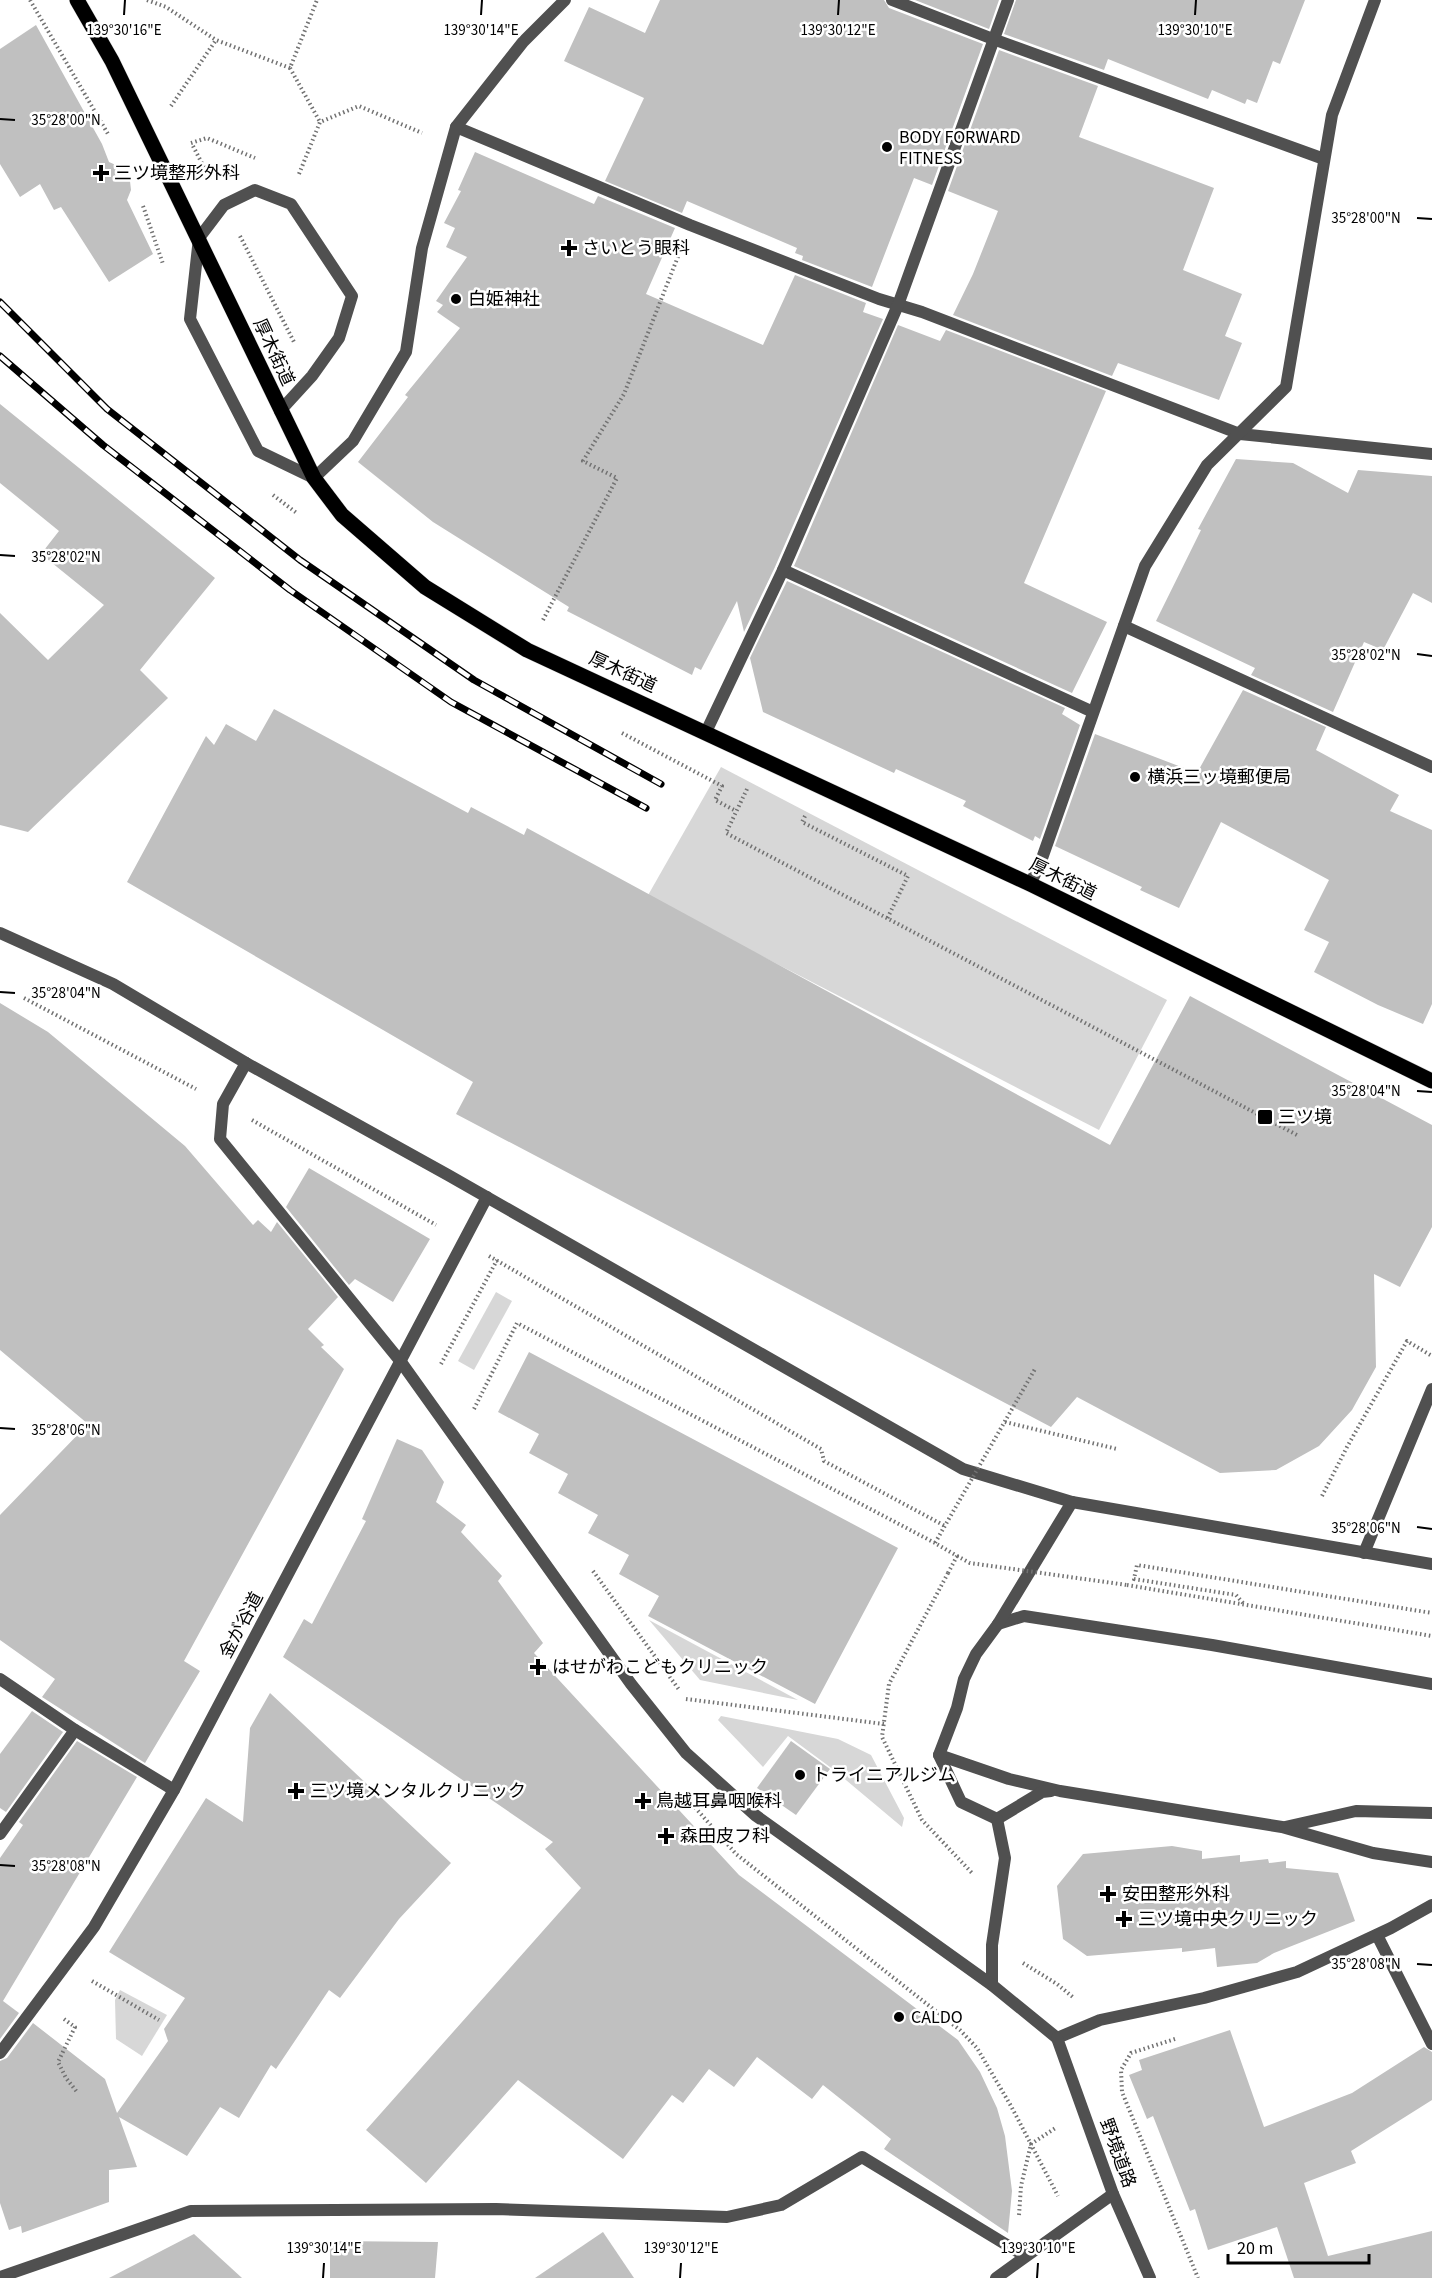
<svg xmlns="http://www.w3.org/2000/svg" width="1432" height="2278" font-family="'Source Sans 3','Noto Sans JP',sans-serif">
	<rect width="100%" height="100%" fill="#fff"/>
	<!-- green -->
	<g fill="#d7d7d7">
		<path d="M721,767L1167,1000L1099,1130L647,897Z"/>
		<path d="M496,1292L512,1301L474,1370L458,1361Z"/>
		<path d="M649,1620L798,1700L700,1680Z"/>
		<path d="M721,1716L838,1739L871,1755L904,1818L902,1827L834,1770L788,1736L763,1767L718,1720Z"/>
		<path d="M120,1990L167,2015L142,2056L116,2039L115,2000Z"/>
	</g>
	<!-- building -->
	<g fill="#c0c0c0">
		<path d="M660,0H884L889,8L983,44L932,185L914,178L872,287L802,260L803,256L795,253L797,248L687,201L682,213L605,181L644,98L564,61L589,7L645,33Z"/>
		<path d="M915,0H999L989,29Z"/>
		<path d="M1016,0H1305L1280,64L1273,61L1257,103L1247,99L1245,104L1212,90L1208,99L1108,59L1104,70L1004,34Z"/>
		<path d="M36,25L102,144L109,162L118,166L130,181L131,190L127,200L153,254L109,282L61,207L54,210L40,184L20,197L0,164V49Z"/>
		<path d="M999,50L1098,86L1079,137L1214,188L1183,270L1242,294L1225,336L1242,343L1219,400L1118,363L1112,376L953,315L973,274L998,211L948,191Z"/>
		<path d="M475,152L594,204L598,196L675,228L646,294L763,345L795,275L866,303L863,312L883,319L775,567L744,632L737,601L701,670L695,667L692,675L567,611L569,607L433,522L358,462L408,397L405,395L460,328L437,312L443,305L436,301L467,257L446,247L455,228L444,223L461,191L458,190Z"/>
		<path d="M898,325L940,341L946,330L1106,391L1024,583L1107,622L1072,693L794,566Z"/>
		<path d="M0,404L215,578L140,670L168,698L28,832L0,825V613L48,660L104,605L41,554L59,531L0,483Z"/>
		<path d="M1236,459L1293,463L1348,493L1358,470L1432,476V603L1413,593L1383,650L1364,642L1333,712L1251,675L1255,668L1156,621L1201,530L1198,529Z"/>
		<path d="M787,581L1065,708L1062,714L1080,725L1040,839L1035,836L1033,841L963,806L966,801L896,769L894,773L763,712L750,658Z"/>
		<path d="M1243,690L1326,727L1316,750L1399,795L1390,811L1432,830V1004L1423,1024L1378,1005L1314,972L1329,942L1304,930L1329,880L1221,822L1179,908L1140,890L1142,887L1055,846L1095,734L1197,773Z"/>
		<path d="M274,709L468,813L471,807L524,835L527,828L1110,1145L1190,996L1432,1125V1227L1400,1287L1374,1274L1376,1367L1352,1410L1319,1446L1276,1470L1220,1473L1077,1397L1051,1427L456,1114L473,1082L127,882L206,736L214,745L226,724L256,741Z"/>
		<path d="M0,1003L48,1032L185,1146L253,1225L258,1220L271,1232L277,1222L338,1297L308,1329L324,1345L321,1347L344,1369L184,1661L200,1671L145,1763L42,1697L55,1679L0,1640V1515L88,1424L0,1350Z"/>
		<path d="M309,1168L430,1239L393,1302L355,1279L349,1285L286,1207Z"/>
		<path d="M529,1352L898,1548L815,1704L648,1616L659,1596L619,1574L629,1555L588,1533L598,1515L558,1493L568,1474L529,1453L539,1434L498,1412Z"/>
		<path d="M397,1439L422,1450L444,1482L436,1502L466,1525L461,1532L502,1576L498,1581L543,1643L534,1653L739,1875L958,2040L980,2072L997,2108L1005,2136L1012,2191L1008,2233L884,2149L891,2139L823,2085L812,2099L757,2057L734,2087L709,2069L683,2103L672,2095L623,2159L518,2080L426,2183L366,2130L581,1888L545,1849L553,1842L283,1657L304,1619L312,1624L366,1521L362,1519Z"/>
		<path d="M270,1693L451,1863L399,1919L340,1998L329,1990L276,2069L271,2065L239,2118L220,2107L187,2156L119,2117L137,2167L109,2170V2202L22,2233L21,2226L9,2230L0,2203V2061L7,2058L33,2023L105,2079L117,2113L168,2041L164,2029L185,1998L109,1952L206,1798L243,1822L250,1728Z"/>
		<path d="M32,1711L63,1732L6,1812L0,1808V1754Z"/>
		<path d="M77,1741L137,1777L3,2001L19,2013L0,2039V1858L23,1825L19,1822Z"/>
		<path d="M791,1741L830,1769L796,1815L757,1788Z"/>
		<path d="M1172,1846L1202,1851V1859L1240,1855V1862L1268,1859L1269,1863L1286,1861V1868L1338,1873L1355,1921L1274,1953L1257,1963L1217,1967L1215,1948L1182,1952V1948L1087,1956L1063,1939L1057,1886L1083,1854Z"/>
		<path d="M1230,2030L1264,2127L1352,2093L1424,2047L1432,2052V2100L1351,2151L1356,2163L1304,2183L1328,2256L1432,2231V2278H1294L1277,2227L1208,2250L1195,2209L1190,2211L1153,2116L1147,2119L1129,2075L1142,2070L1139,2060Z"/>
		<path d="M603,2232L634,2278H535Z"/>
		<path d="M194,2234L242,2278H109Z"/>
		<path d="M330,2241L438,2242L435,2278H330Z"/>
	</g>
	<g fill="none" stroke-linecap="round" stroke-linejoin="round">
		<!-- primary casing -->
		<g stroke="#dbdbdb" stroke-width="16">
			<path id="primary" d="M77,0L112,61L314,478L342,515L425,587L527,650L1030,884L1432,1081"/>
		</g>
		<!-- path -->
		<g stroke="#727272" stroke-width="4" stroke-dasharray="1.5 3" stroke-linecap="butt">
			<path d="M30,0L108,134"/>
			<path d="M147,0L166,7L216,40"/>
			<path d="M290,68L320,122"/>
			<path d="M171,106L216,40L290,68L317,0"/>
			<path d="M191,143L207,138L255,158"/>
			<path d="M193,146L210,179"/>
			<path d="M299,174L320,122L359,106L422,133"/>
			<path d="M143,206L163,264"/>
			<path d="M240,236L295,344"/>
			<path d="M273,495L298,514"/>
			<path d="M543,620L617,478L583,461L624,394L679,254"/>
			<path d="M622,733L722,786L715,800L736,811"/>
			<path d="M747,789L726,833L1297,1135"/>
			<path d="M805,816L802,822L908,876L887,919"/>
			<path d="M24,998L196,1089"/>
			<path d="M252,1120L436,1225"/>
			<path d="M489,1256L821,1449L824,1461L945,1526"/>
			<path d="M441,1364L497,1260"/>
			<path d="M474,1409L517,1323L935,1543"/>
			<path d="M1005,1422L1117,1449"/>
			<path d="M1322,1496L1347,1447L1407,1341L1432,1356"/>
			<path d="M593,1571L680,1691"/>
			<path d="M948,1573L889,1684L882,1737L922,1820L972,1873"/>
			<path d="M1127,1585L1432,1636"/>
			<path d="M1243,1603L1236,1595L1134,1579L1137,1565L1432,1613"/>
			<path d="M686,1699L884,1724"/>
			<path d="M692,1804L736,1854L960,2030L977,2048L1011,2106L1058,2196"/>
			<path d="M1023,1963L1057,1984L1074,1998"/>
			<path d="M92,1981L159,2020"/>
			<path d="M64,2019L75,2027L58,2062L66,2078L77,2092"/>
			<path d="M1175,2039L1131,2053L1121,2070L1122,2092L1198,2278"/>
			<path d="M1019,2215L1021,2186L1031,2144L1057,2127"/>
		</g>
		<!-- service -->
		<g stroke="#505050" stroke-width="12">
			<path d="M280,411L312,376L339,338L352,296L291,204L255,190L224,205L199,238L190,319L258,451L314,478"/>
			<path d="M783,570L1093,712"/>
			<path d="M1364,1553L1432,1389"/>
			<path d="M998,1624L1024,1616L1212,1645L1432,1684"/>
			<path d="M939,1755L1009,1779L1060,1791L1282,1827L1373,1853L1432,1862"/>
			<path d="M997,1819L961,1802L939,1755L957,1708L964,1679L976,1654L998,1624L1072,1502"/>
			<path d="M997,1819L1042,1792L1051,1791"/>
			<path d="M1285,1827L1356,1811L1432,1813"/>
			<path d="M0,1834L75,1730"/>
			<path d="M992,1985V1945L1005,1858L997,1819"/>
		</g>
		<!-- minor -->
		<g stroke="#505050" stroke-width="12">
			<path d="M892,0L993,39L1324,159"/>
			<path d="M456,127L690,225L879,299L922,312L1240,434L1432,454"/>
			<path d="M314,478L353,441L406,352L422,248L456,127L523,42L565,0"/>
			<path d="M1124,626L1432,767"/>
			<path d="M706,732L783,570L898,305L1008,0"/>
			<path d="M1030,884L1040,864L1145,566L1207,465L1286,387L1332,115L1375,0"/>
			<path d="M0,1679L75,1730L174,1790"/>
			<path d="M1377,1935L1432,2044"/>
			<path d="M0,2053L94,1927L174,1790L487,1197"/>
			<path d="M0,2277L191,2211L496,2209L727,2217L781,2205L862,2157L1025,2256"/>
			<path d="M996,2278L1113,2194"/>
		</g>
		<!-- tertiary -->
		<g stroke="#505050" stroke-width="12">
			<path d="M0,933L113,984L246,1063L448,1175L963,1469L1072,1502L1432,1564"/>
			<path d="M246,1063L223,1104L220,1139L401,1362L631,1684L686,1753L755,1815L992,1985L1057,2038"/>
			<path d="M1057,2038L1100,2020L1204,1998L1297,1972L1391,1928L1432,1905"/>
			<path d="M1057,2038L1113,2194L1150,2278"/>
		</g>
		<!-- primary -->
		<use href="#primary" stroke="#000" stroke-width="15"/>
		<!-- rail casing -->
		<g stroke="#000" stroke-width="7">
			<g id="rail">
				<path d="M0,302L107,409L300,560L474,680L661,784"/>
				<path d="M0,356L103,445L290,590L451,702L646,808"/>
			</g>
		</g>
		<!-- rail -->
		<use href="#rail" stroke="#fff" stroke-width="4.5" stroke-dasharray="14" stroke-linecap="butt"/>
		<!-- path-bridge -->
		<g stroke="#727272" stroke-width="4" stroke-dasharray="1.5 3" stroke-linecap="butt">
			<path d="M957,1556L970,1563L1127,1585"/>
			<path d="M948,1573L957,1556L935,1543L1035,1369"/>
		</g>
	</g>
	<!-- ticks -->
	<path fill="none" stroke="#000" stroke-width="2" d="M124,15L125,0M481,15L482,0M838,15L839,0M1195,15L1196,0M0,119L15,120M1417,218L1432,219M0,555L15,556M1417,654L1432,656M0,992L15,993M1417,1091L1432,1092M0,1428L15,1429M1417,1527L1432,1529M0,1865L15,1866M1417,1964L1432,1965M323,2278L324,2263M680,2278L681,2263M1037,2278L1038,2263"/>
	<!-- markers -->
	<g fill="#000" stroke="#fff" stroke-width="2">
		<circle cx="887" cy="147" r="6"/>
		<path d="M98 164h6v6h6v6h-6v6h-6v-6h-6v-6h6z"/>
		<path d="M566 239h6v6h6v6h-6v6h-6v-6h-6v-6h6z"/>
		<circle cx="456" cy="299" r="6"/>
		<circle cx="1135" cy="777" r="6"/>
		<rect x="1257" y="1109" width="16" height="16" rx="3"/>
		<path d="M535 1658h6v6h6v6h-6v6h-6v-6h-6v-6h6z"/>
		<circle cx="800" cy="1775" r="6"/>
		<path d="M293 1782h6v6h6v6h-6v6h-6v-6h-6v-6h6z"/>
		<path d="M640 1792h6v6h6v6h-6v6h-6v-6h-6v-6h6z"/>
		<path d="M663 1827h6v6h6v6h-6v6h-6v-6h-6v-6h6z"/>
		<path d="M1105 1885h6v6h6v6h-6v6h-6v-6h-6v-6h6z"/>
		<path d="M1121 1910h6v6h6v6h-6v6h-6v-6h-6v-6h6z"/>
		<circle cx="899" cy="2017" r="6"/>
	</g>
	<g text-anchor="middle" stroke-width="5" stroke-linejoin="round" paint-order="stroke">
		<!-- poi labels -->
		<g font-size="18" fill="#000" stroke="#fff" text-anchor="start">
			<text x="899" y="143">BODY FORWARD<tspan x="899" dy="21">FITNESS</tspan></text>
			<text x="114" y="179">三ツ境整形外科</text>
			<text x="582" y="254">さいとう眼科</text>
			<text x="468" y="305">白姫神社</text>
			<text x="1147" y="783">横浜三ッ境郵便局</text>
			<text x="1278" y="1123">三ツ境</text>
			<text x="552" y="1673">はせがわこどもクリニック</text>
			<text x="812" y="1781">トライニアルジム</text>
			<text x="310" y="1797">三ツ境メンタルクリニック</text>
			<text x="656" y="1807">鳥越耳鼻咽喉科</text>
			<text x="680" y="1842">森田皮フ科</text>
			<text x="1122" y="1900">安田整形外科</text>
			<text x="1138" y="1925">三ツ境中央クリニック</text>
			<text x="911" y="2023">CALDO</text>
		</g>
		<!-- street labels -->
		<g font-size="18" fill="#000" stroke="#fff">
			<text transform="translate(274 352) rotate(65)" y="6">厚木街道</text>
			<text transform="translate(623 672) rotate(25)" y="6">厚木街道</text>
			<text transform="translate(1063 879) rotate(26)" y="6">厚木街道</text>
			<text transform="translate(241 1625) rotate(-62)" y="6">金が谷道</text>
			<text transform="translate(1118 2153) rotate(70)" y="6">野境道路</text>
		</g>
	</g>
	<g font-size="15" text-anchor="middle" fill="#000" stroke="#fff" stroke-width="5" stroke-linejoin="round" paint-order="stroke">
		<text x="124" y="35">139°30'16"E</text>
		<text x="481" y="35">139°30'14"E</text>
		<text x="838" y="35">139°30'12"E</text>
		<text x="1195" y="35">139°30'10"E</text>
		<text x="66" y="125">35°28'00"N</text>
		<text x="1366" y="223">35°28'00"N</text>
		<text x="66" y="562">35°28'02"N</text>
		<text x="1366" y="660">35°28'02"N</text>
		<text x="66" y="998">35°28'04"N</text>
		<text x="1366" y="1096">35°28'04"N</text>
		<text x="66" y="1435">35°28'06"N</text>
		<text x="1366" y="1533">35°28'06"N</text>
		<text x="66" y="1871">35°28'08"N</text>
		<text x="1366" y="1969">35°28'08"N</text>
		<text x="324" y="2253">139°30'14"E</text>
		<text x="681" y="2253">139°30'12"E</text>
		<text x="1038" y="2253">139°30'10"E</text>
	</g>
	<!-- scale -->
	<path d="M1228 2254v9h141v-9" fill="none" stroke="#000000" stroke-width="3"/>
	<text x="1237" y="2254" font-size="18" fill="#000000" stroke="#ffffff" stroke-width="4.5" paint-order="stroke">20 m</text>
</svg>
